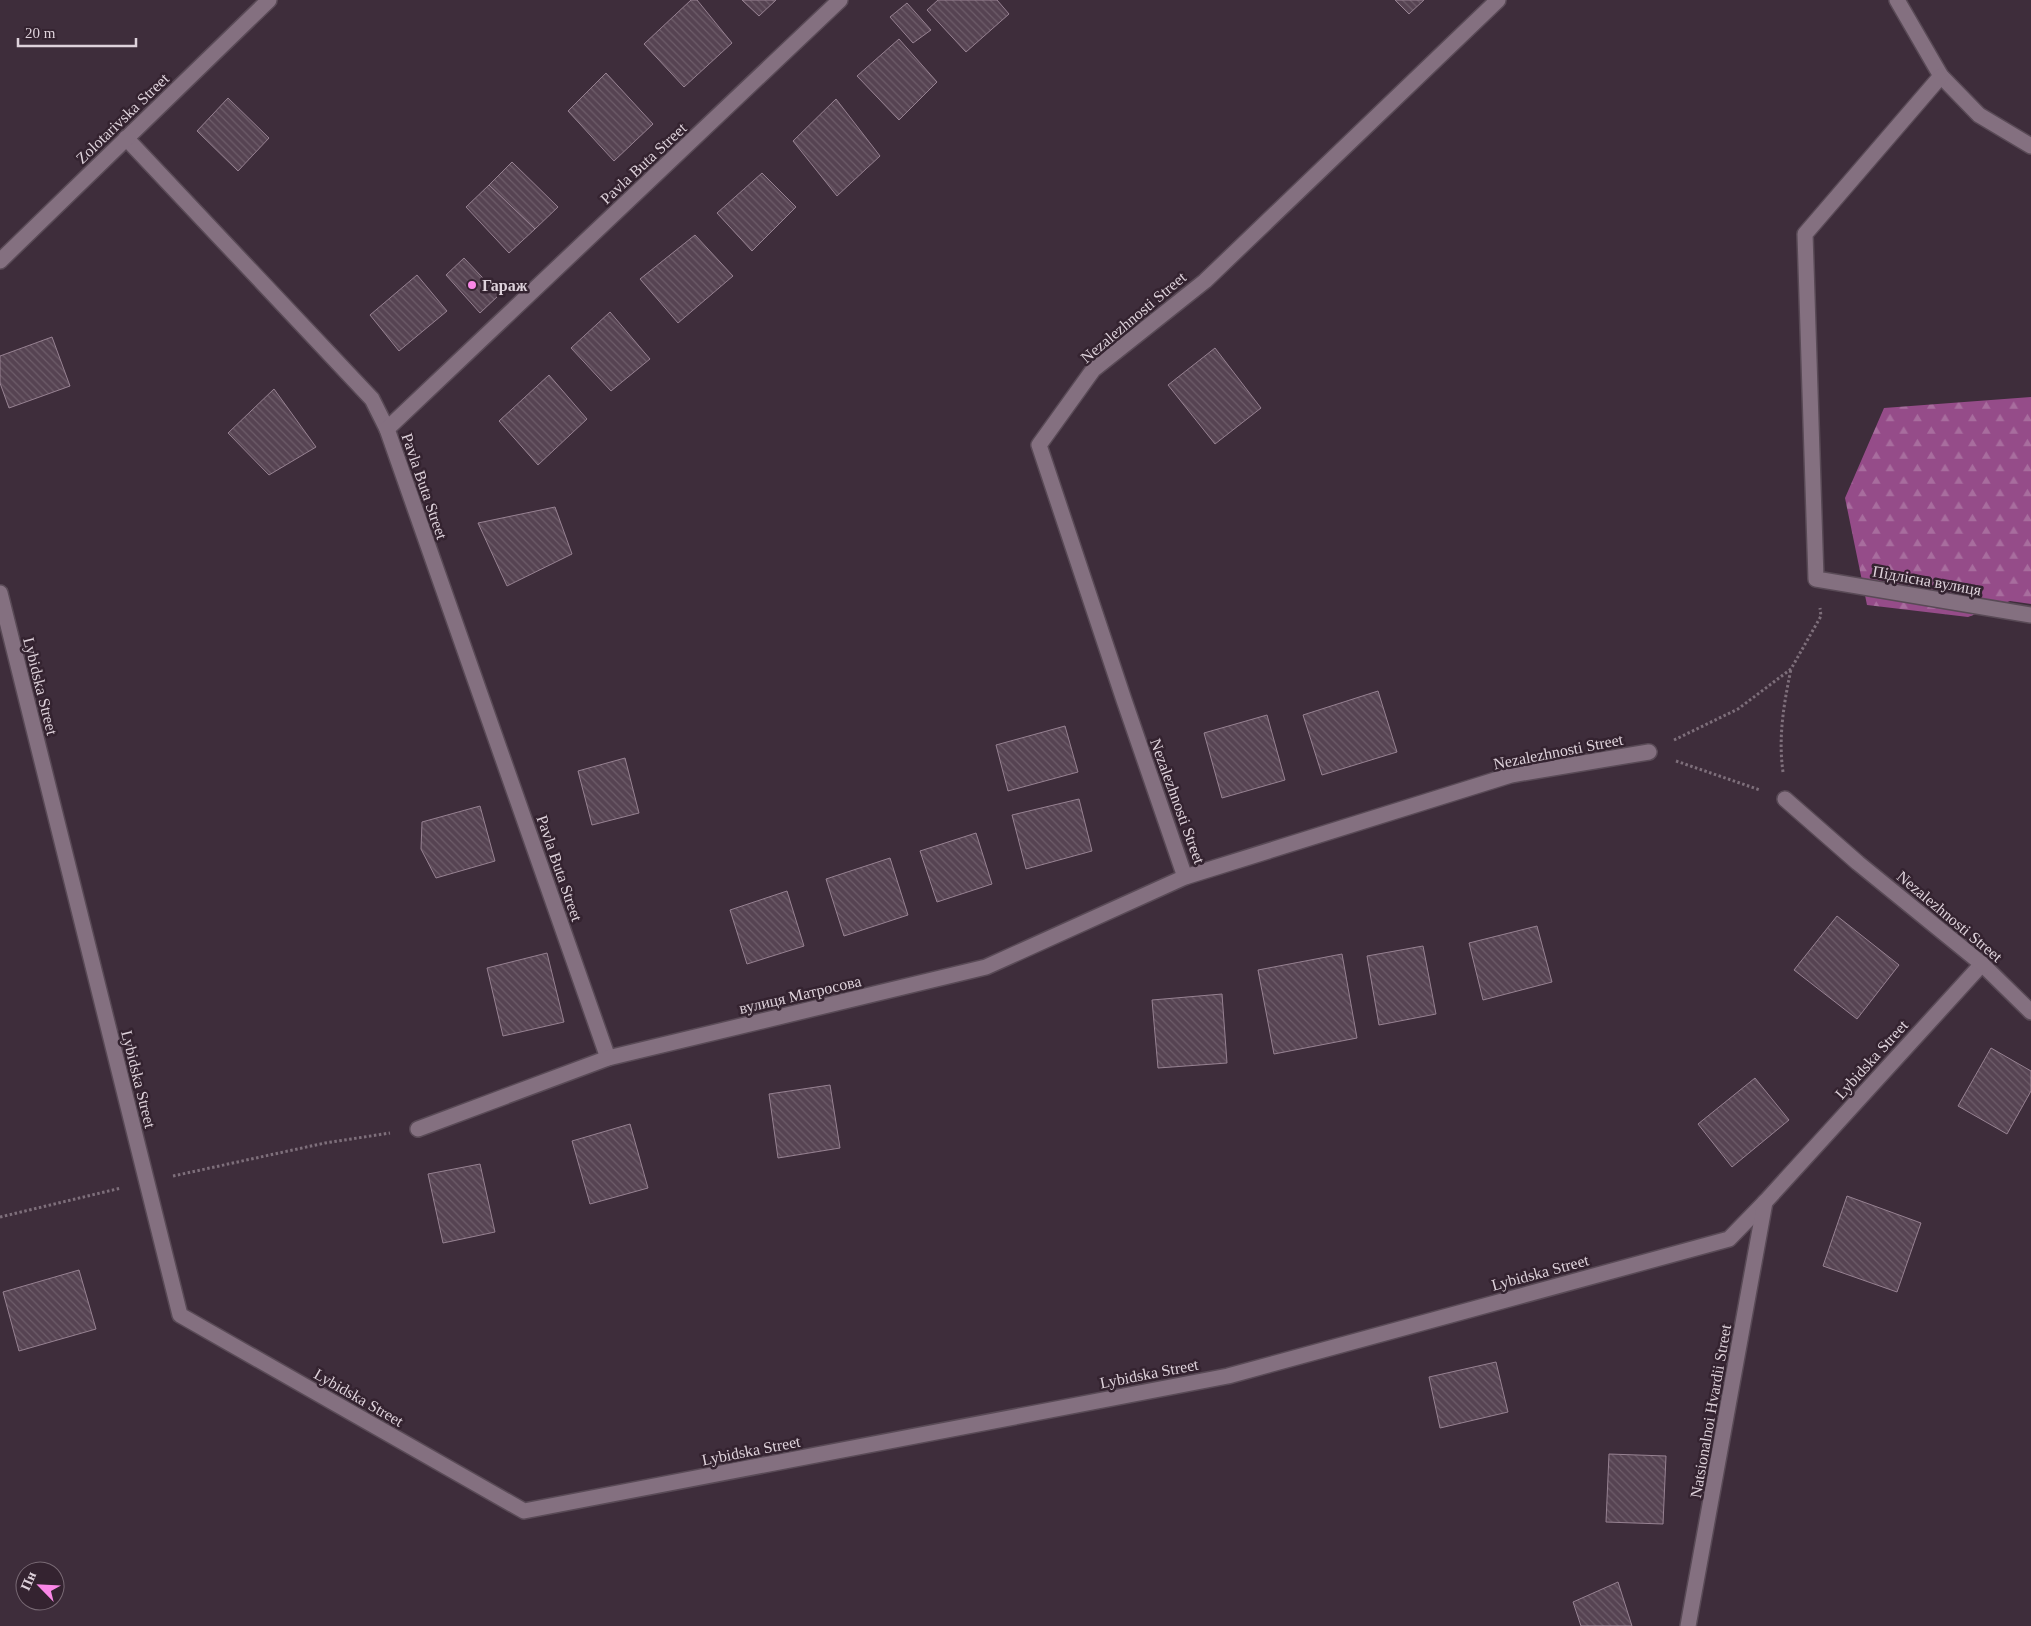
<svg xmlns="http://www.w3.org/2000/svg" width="2031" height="1626" font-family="Georgia,serif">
	<defs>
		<pattern id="forest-firs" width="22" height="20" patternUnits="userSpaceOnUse" patternTransform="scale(1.25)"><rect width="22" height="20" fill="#954c89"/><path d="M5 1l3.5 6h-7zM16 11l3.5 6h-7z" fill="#a86d9e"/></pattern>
		<pattern id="building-back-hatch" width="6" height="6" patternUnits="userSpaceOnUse" patternTransform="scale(1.25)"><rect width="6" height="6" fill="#564352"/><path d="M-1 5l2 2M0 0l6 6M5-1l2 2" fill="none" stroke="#6e5d6a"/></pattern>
	</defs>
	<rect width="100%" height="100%" fill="#3e2d3b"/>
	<!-- forest -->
	<path fill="url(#forest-firs)" d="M2031,397V604L2010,601L1968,617L1867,605L1845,498L1884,408Z"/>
	<!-- building -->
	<g fill="url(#building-back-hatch)" stroke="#978292">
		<path d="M691,0H697L732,43L684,87L644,44Z"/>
		<path d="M742,0H776L759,16Z"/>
		<path d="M938,0H997L1009,14L966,52L927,10Z"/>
		<path d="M1395,0H1424L1409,14Z"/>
		<path d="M907,3L931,30L913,43L890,17Z"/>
		<path d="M899,39L937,82L899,120L857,76Z"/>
		<path d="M606,73L653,124L614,161L568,111Z"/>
		<path d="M228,98L269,138L238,171L197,131Z"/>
		<path d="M836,99L880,156L837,196L793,141Z"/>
		<path d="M512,162L558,207L535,229L489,185Z"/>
		<path d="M762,173L796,207L752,251L717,213Z"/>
		<path d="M489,185L535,229L509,253L466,207Z"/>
		<path d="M695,235L733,276L678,323L640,279Z"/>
		<path d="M464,258L499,295L480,313L446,275Z"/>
		<path d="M417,275L447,311L399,351L370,315Z"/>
		<path d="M610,312L650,359L611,391L571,348Z"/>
		<path d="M52,337L70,386L9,408L0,383V356Z"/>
		<path d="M1215,348L1261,408L1215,444L1168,385Z"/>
		<path d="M549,375L587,419L538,465L499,421Z"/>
		<path d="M274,389L316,447L269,475L228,433Z"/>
		<path d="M555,507L572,554L507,586L478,523Z"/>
		<path d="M1378,691L1397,752L1322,775L1303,715Z"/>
		<path d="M1267,715L1285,780L1222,798L1204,733Z"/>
		<path d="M1065,726L1078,772L1008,791L996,745Z"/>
		<path d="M625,758L639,813L592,825L578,771Z"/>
		<path d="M1079,799L1092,851L1026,869L1012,815Z"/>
		<path d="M480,806L495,861L436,878L421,849L422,822Z"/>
		<path d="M976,833L992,884L937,902L920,851Z"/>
		<path d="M890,858L908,915L844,936L826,879Z"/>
		<path d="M787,891L804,946L747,964L730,910Z"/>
		<path d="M1837,916L1899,965L1857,1019L1794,970Z"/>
		<path d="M1537,926L1552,982L1483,1000L1469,943Z"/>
		<path d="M1423,946L1436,1014L1379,1025L1367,956Z"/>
		<path d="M547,953L564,1022L503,1036L487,968Z"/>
		<path d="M1342,954L1357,1038L1274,1054L1258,970Z"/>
		<path d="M1222,994L1227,1063L1158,1068L1152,1000Z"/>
		<path d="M1991,1048L2031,1071V1091L2007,1134L1958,1106Z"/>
		<path d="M1755,1078L1789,1120L1732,1167L1698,1124Z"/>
		<path d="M830,1085L840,1148L778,1158L769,1094Z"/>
		<path d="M630,1124L648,1188L590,1204L572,1141Z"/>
		<path d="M480,1164L495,1232L443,1243L428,1174Z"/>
		<path d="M1847,1196L1921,1223L1897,1292L1823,1266Z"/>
		<path d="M79,1270L96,1329L19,1351L3,1292Z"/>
		<path d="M1496,1362L1508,1412L1440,1428L1429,1377Z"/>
		<path d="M1609,1454L1666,1456L1663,1524L1606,1522Z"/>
		<path d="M1618,1582L1632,1626H1581L1573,1602Z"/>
	</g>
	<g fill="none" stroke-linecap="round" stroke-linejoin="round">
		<!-- minor casing -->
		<g stroke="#594a56" stroke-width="18">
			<g id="minor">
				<path d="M1897,0L1941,76L1979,115L2031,146"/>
				<path d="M1941,76L1805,234L1816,579L2031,615"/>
				<path d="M126,138L372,399L387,429"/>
				<path d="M0,261L269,0"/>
				<path d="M0,593L180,1315L524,1511L1228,1376L1729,1239L1765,1202L1982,964"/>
				<path d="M1785,799L1858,863L1982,964L2031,1012"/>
				<path d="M1185,877L1124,700L1039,445L1093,370L1205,281L1498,0"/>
				<path d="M608,1058L387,429L840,0"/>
				<path d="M418,1129L608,1058L986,967L1185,877L1511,775L1649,752"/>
				<path d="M1688,1626L1765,1202"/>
			</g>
		</g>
		<!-- path -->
		<g stroke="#7e6f7b" stroke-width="3" stroke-dasharray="2.5 2.5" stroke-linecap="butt">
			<path d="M1674,740L1738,709L1791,669L1821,616L1820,608"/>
			<path d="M1676,761L1760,790"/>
			<path d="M1783,772C1778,737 1784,703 1791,669"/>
			<path d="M173,1176L325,1143L390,1133"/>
			<path d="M0,1217L121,1188"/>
		</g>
		<!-- minor -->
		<use href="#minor" stroke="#847080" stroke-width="15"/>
	</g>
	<!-- markers -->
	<circle fill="#fa87e7" stroke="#342330" stroke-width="2" cx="472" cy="285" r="5"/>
	<g text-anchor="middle" stroke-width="5" stroke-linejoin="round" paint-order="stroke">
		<!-- street labels -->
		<g font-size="16" fill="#ded2db" stroke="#342330">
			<text transform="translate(122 118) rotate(-44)" y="6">Zolotarivska Street</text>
			<text transform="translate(643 163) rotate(-43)" y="6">Pavla Buta Street</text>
			<text transform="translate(1133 317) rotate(-40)" y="6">Nezalezhnosti Street</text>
			<text transform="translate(425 486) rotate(71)" y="6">Pavla Buta Street</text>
			<text transform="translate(1927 580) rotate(10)" y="6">Підлісна вулиця</text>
			<text transform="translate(41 686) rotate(76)" y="6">Lybidska Street</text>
			<text transform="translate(1558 751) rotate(-11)" y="6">Nezalezhnosti Street</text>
			<text transform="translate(1178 801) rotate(70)" y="6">Nezalezhnosti Street</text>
			<text transform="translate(560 868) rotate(71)" y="6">Pavla Buta Street</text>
			<text transform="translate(1950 916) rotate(40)" y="6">Nezalezhnosti Street</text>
			<text transform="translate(800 994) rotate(-13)" y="6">вулиця Матросова</text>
			<text transform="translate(1871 1059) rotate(-48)" y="6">Lybidska Street</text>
			<text transform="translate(139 1079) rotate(76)" y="6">Lybidska Street</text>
			<text transform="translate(1540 1272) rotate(-15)" y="6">Lybidska Street</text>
			<text transform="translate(1149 1373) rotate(-11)" y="6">Lybidska Street</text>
			<text transform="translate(359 1397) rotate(30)" y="6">Lybidska Street</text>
			<text transform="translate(1710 1411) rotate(-80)" y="6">Natsionalnoi Hvardii Street</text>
			<text transform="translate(751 1450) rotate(-11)" y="6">Lybidska Street</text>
		</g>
		<!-- poi labels -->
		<g font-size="16" font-weight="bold" fill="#ded2db" stroke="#342330" text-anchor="start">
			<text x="482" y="291">Гараж</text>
		</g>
	</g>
	<!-- north arrow -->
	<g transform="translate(40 1586) rotate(294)"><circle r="24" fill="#342330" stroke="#786974"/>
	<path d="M0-4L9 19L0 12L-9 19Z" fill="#fa87e7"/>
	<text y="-8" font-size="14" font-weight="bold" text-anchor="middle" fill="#ded2db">Пн</text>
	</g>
	<!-- scale -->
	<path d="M18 38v8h118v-8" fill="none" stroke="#ded2db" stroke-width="2.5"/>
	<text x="25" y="38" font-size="15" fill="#ded2db" stroke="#342330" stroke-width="4" paint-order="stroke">20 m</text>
</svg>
